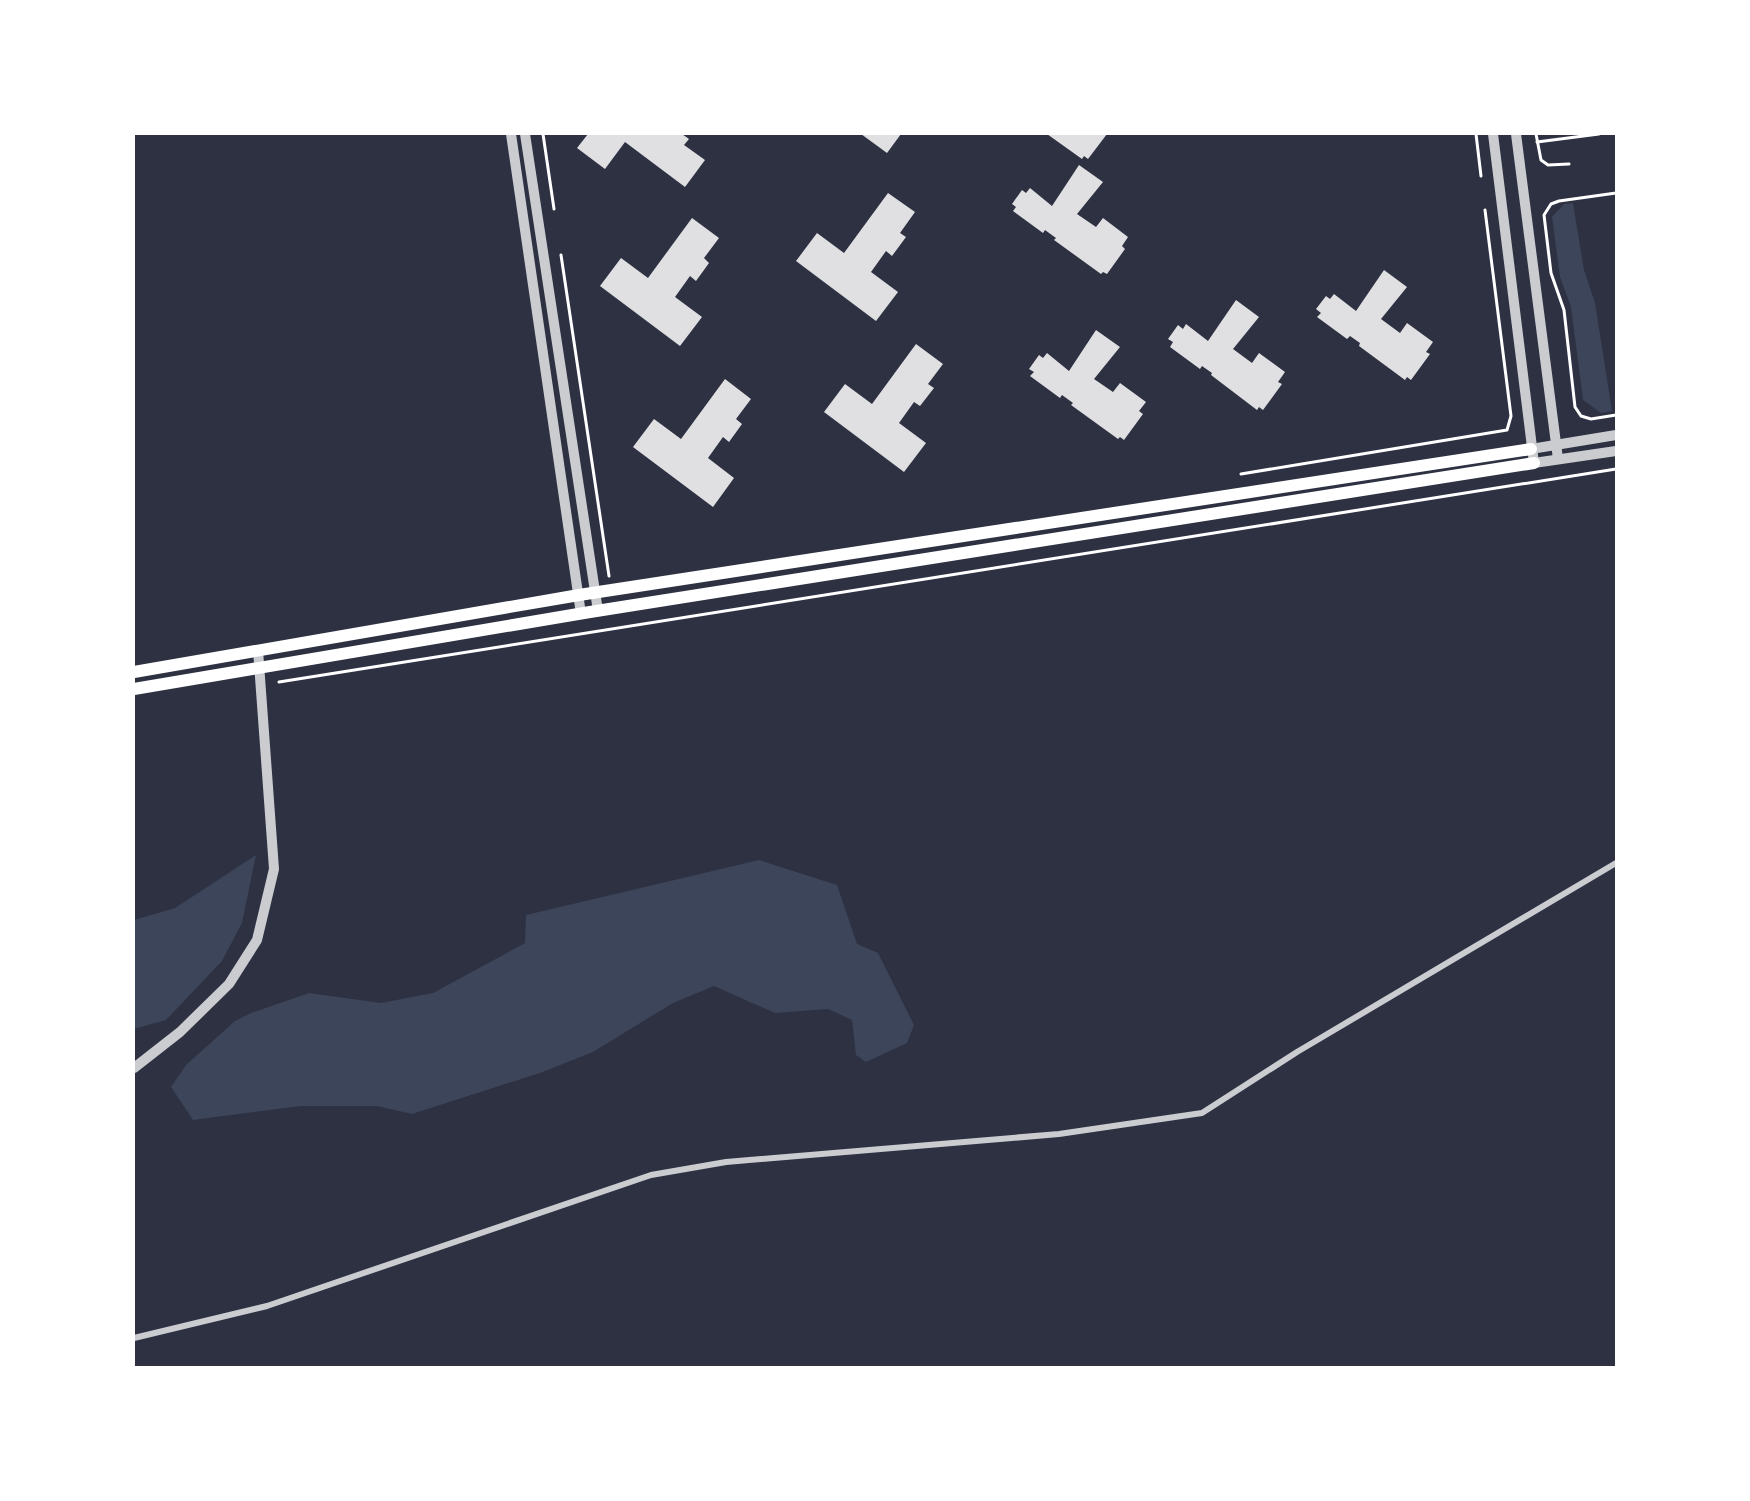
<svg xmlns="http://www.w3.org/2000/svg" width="1750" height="1501" font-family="Manrope,sans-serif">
	<rect width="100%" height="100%" fill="#2d3142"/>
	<!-- green -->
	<g fill="#3c4559">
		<path d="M1573,203L1584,270L1595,303L1612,411L1601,413L1583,400L1571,307L1560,277L1552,217L1564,204Z"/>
		<path d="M256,855L242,923L222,961L166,1020L134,1029V920L175,908Z"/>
		<path d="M759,860L837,885L857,944L878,953L914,1025L907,1043L866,1062L856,1055L852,1020L828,1009L775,1013L714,986L673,1003L593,1052L540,1073L412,1114L377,1106H301L193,1120L171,1087L186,1065L235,1021L251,1013L309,993L381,1003L433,993L525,943L526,915Z"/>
	</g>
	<!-- building -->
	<g fill="#e0e0e3">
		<path d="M588,134H682L689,139L684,145L705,160L685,187L625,142L605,169L577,148Z"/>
		<path d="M861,134H901L887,153Z"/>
		<path d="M1047,134H1107L1088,159L1084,156L1082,159Z"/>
		<path d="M1079,165L1103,182L1077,214L1096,227L1103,218L1128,237L1122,246L1125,249L1107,274L1103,272L1101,274L1054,240L1056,238L1045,230L1043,233L1013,211L1016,207L1012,204L1022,190L1026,193L1030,188L1052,206Z"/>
		<path d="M888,193L915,212L900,233L906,237L892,256L886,251L871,272L898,292L876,321L796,261L817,233L844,253Z"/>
		<path d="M692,218L719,238L704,258L709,263L696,281L690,276L675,297L702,317L680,346L600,286L621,258L648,278Z"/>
		<path d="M1384,270L1407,287L1381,319L1400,333L1407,323L1433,342L1426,352L1430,354L1411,380L1407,377L1405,380L1359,346L1360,343L1350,336L1347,339L1317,317L1321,313L1316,309L1326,296L1330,299L1334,294L1356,311Z"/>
		<path d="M1236,300L1259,317L1233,349L1252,363L1259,353L1285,372L1278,382L1282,384L1263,410L1259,407L1257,410L1211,375L1212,373L1202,366L1200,369L1170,347L1173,342L1168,339L1178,325L1183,329L1186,324L1208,341Z"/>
		<path d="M1096,330L1120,347L1094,379L1113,392L1120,383L1146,402L1139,411L1143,414L1124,440L1120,437L1118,439L1071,405L1073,403L1062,395L1060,398L1030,376L1034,372L1029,369L1039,355L1043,358L1047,353L1069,371Z"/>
		<path d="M916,344L943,364L928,384L934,388L920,406L914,402L899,423L926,443L904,472L824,412L845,384L872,404Z"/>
		<path d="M725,379L751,399L736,419L742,424L729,442L723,437L708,458L734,478L713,507L633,447L654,419L681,439Z"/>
	</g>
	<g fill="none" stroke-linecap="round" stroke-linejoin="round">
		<!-- path -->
		<g stroke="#fff" stroke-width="3">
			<path d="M543,134L554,209"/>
			<path d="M1476,134L1481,176"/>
			<path d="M1536,134L1541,160L1548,165L1569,164"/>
			<path d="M1537,142L1599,134"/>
			<path d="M1616,193L1559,201L1551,204L1544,215L1551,273L1564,310L1575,407L1581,416L1591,419L1616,415"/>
			<path d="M561,255L609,576"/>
			<path d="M1241,474L1507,430L1511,416L1485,210"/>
			<path d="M279,682L1616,469"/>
		</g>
		<!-- minor -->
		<path stroke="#caccd0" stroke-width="6" d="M134,1338L267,1306L651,1175L726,1162L1059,1134L1202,1113L1297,1052L1616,863"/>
		<!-- tertiary -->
		<g stroke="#caccd0" stroke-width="10">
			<path d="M511,134L581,614"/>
			<path d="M525,134L598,611"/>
			<path d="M1493,134L1534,463L1616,451"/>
			<path d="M1516,134L1558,459"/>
			<path d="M1531,449L1616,435"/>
			<path d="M134,1068L180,1032L229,984L257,940L274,869L258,650"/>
		</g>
		<!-- secondary -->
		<g stroke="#fff" stroke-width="12">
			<path d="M134,672L579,595L1531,449"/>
			<path d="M134,689L590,612L1534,463"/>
		</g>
	</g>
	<!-- border -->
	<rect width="1750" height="1501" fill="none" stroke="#ffffff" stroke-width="270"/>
</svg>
